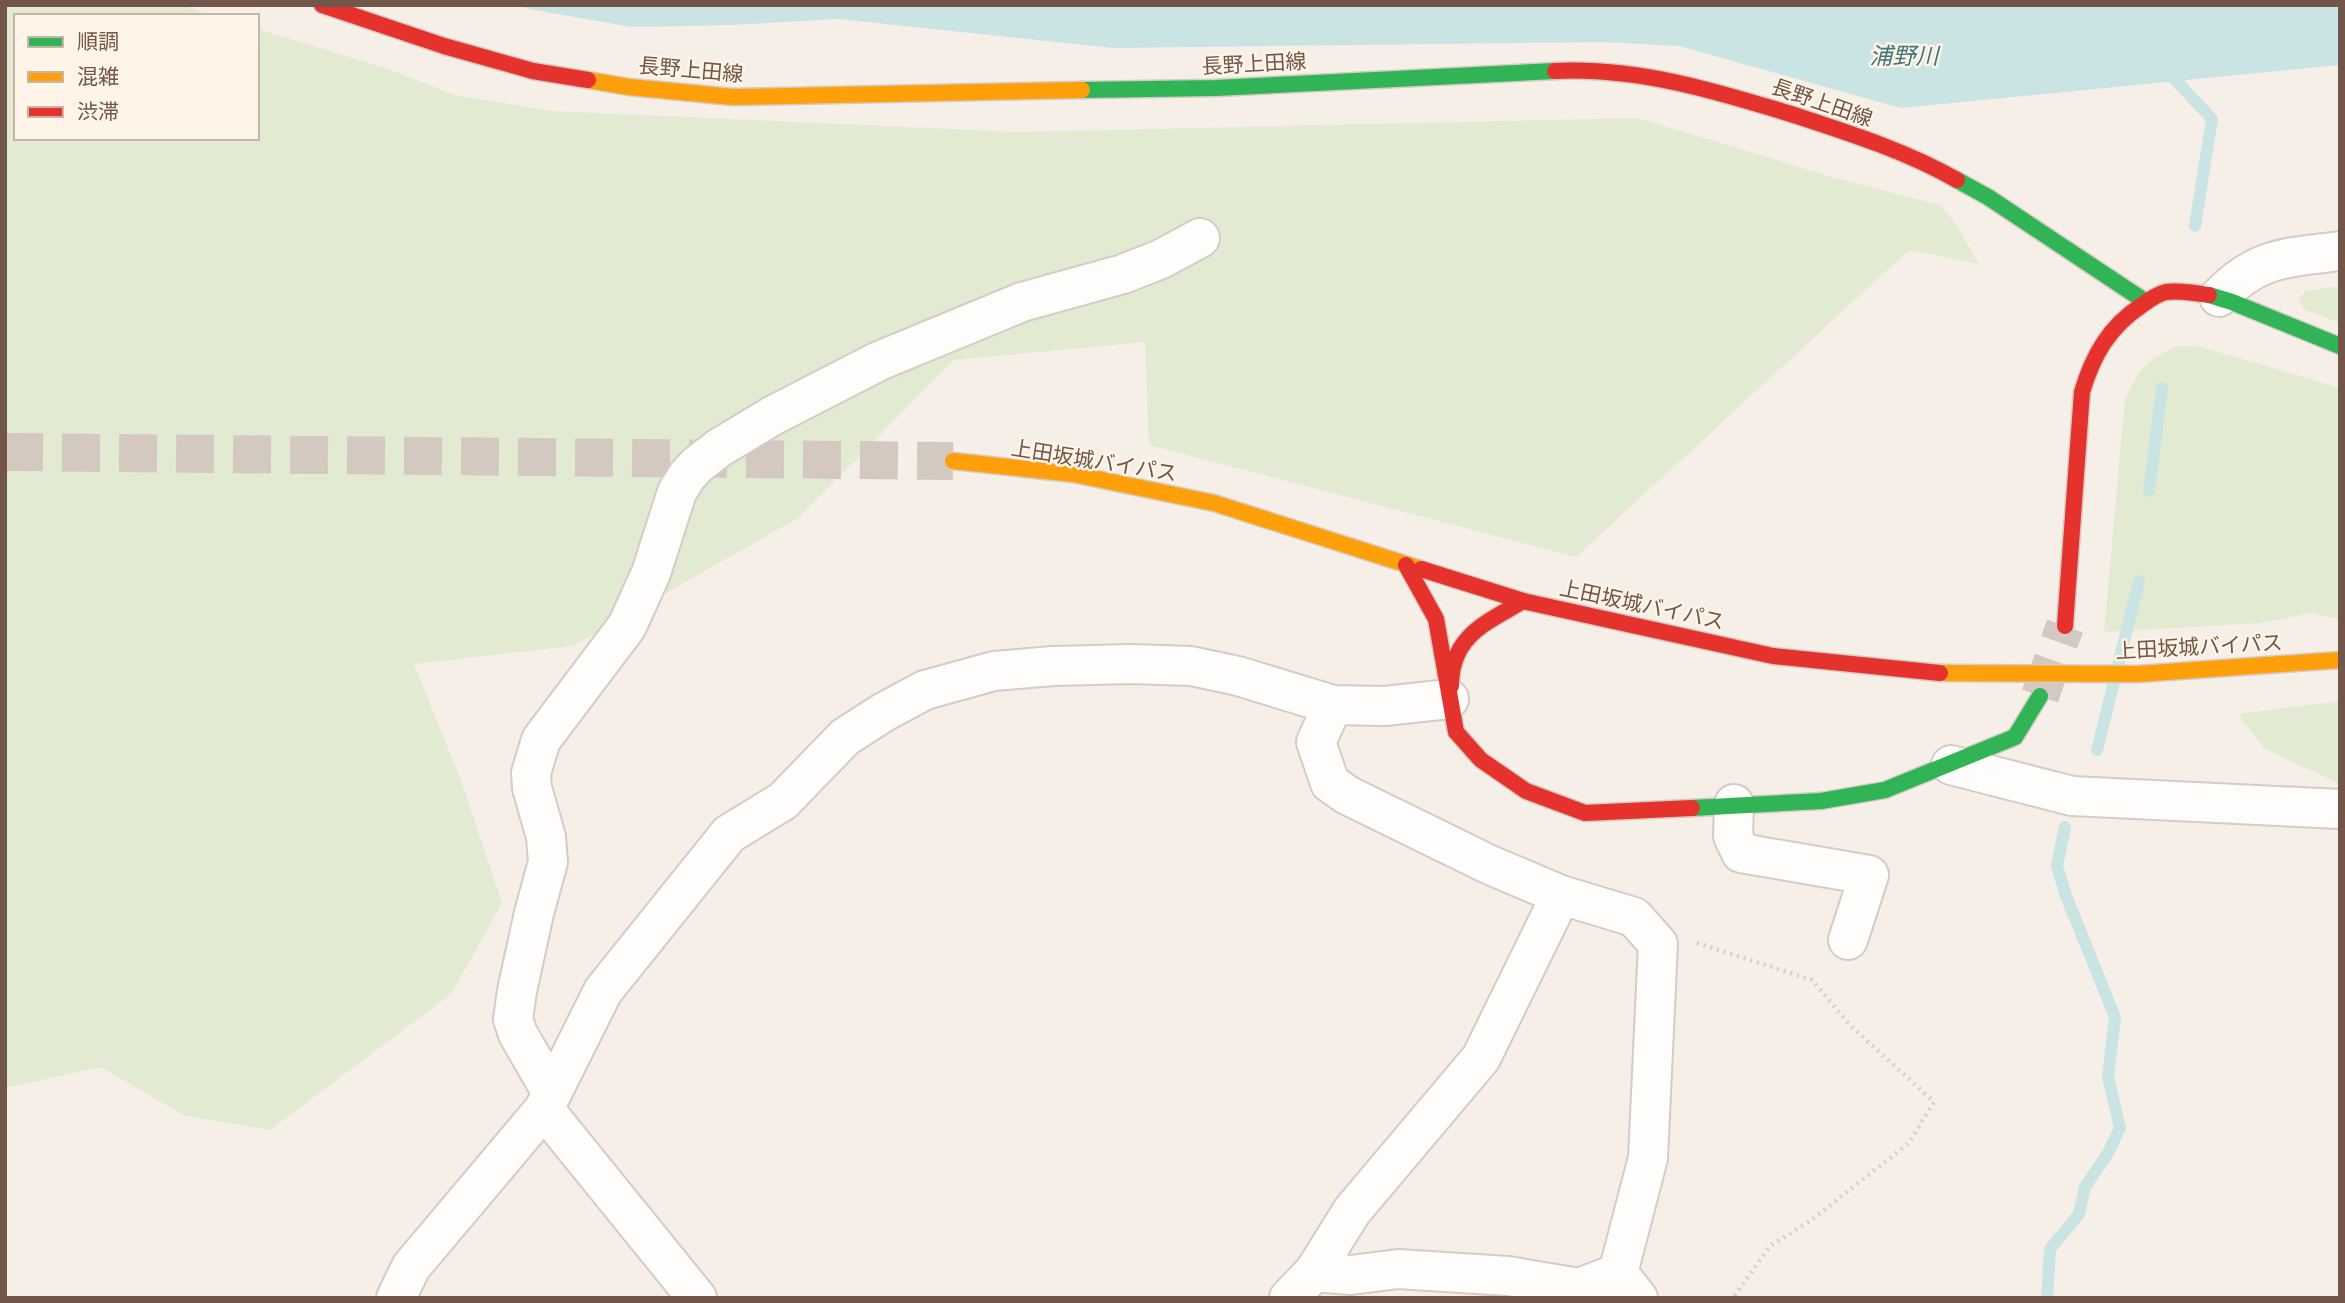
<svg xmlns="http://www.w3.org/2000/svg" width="2345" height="1303" font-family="'Asap Condensed','Noto Sans JP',sans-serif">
	<rect width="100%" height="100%" fill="#f5efe7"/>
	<!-- green -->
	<g fill="#e2ebd2">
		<path d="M5,5H180L215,16H16V138H257V29L383,67L455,95L551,111L1020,132L1638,118L1839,179L1940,205L1953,220L1979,264L1909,250L1576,557L1149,445L1145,342L954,360L798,518L573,646L414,664L461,780L502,903L451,994L270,1130L185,1116L101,1067L5,1088Z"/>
		<path d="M2340,286V323L2305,310L2299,301L2305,291Z"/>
		<path d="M2177,346H2198L2340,388V619L2311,613L2261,623L2104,632L2125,399C2141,367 2144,362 2177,346Z"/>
		<path d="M2340,701V784L2265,749L2238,714Z"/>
	</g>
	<!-- water -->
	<path fill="#cae4e4" d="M517,5H2340V65L1901,108L1679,46L1602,42L1114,48L839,19L732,25L632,27L534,10Z"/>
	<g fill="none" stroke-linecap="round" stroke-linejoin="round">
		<!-- stream -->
		<g stroke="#cae4e4" stroke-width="12">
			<path d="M2167,71L2212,119L2195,226"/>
			<path d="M2149,491L2162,388"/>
			<path d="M2097,750L2139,581"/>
			<path d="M2047,1298L2050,1249L2079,1214L2085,1187L2108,1153L2120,1128L2108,1077L2115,1017L2066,896L2057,866L2065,827"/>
		</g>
		<!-- secondary-tunnel -->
		<path stroke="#d4c9c0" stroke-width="38" stroke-dasharray="38 19" stroke-linecap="butt" d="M2040,696L2065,626"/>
		<!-- highway-tunnel -->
		<path stroke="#d4c9c0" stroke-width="38" stroke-dasharray="38 19" stroke-linecap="butt" d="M5,452L953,461"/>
		<!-- street casing -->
		<g stroke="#d4ccc5" stroke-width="42">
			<g id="street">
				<path d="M2219,297C2258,256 2287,258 2340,251"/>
				<path d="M1333,705L1316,742L1330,783L1347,795L1490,865L1561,895L1634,917L1658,944L1648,1158L1618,1273L1638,1298"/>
				<path d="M1951,765L2072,796L2340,809"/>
				<path d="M1734,804L1733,836L1741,853L1869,875L1848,940"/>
				<path d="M552,1093L518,1034L513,1019L517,991L534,913L548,862L546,837L532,788L531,773L541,740L627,626L651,573L677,492L687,476L697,465L719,448L772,416L879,361L1022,302L1123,274L1161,259L1200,238"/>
				<path d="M544,1109L697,1298"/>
				<path d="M1314,1272L1351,1275L1398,1269L1508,1276L1579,1288L1618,1273"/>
				<path d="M396,1298L411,1267L544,1109L603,991L729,834L783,801L845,737L884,712L925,690L994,671L1053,666L1131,664L1191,666L1238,676L1333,705L1385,706L1449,699"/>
				<path d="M1289,1298L1314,1272L1352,1211L1481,1058L1561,895"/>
			</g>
		</g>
		<!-- fast casing -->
		<g stroke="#d4cbc4" stroke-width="19">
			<g id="fast">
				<path d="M1082,90L1215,88L1555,71"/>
				<path d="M1957,180L1988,197L2146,302"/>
				<path d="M2209,295L2232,302L2340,346"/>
				<path d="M1692,808L1821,801L1885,790L2015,737L2040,696"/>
			</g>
		</g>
		<!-- slow casing -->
		<g stroke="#d4cbc4" stroke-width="19">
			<g id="slow">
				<path d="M588,80L629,87L733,97L1082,90"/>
				<path d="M953,461L1073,474L1214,503L1421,569"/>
				<path d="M1940,673L2138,674L2340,660"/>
			</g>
		</g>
		<!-- jam casing -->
		<g stroke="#d4cbc4" stroke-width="19">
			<g id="jam">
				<path d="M322,5L444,46L533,71L588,80"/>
				<path d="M1555,71C1637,67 1716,91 1794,115C1849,133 1906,151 1957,180"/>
				<path d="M1406,565L1436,619L1456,732L1481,760L1526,791L1585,813L1692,808"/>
				<path d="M1421,569L1523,601L1773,656L1940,673"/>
				<path d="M2065,626L2082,392C2093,355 2109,327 2142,305C2149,300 2157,294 2166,292C2180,290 2195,293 2209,295"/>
				<path d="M1451,686C1451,636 1486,623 1523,601"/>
			</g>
		</g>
		<!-- path -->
		<path stroke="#d7cec9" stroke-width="4.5" stroke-dasharray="2 5" stroke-linecap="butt" d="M1697,943L1812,980L1850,1025L1934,1102L1909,1143L1810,1221L1770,1246L1733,1298"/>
		<!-- street -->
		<use href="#street" stroke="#fefdfb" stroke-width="38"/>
		<!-- fast -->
		<use href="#fast" stroke="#30b455" stroke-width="16"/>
		<!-- slow -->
		<use href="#slow" stroke="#ff9f0a" stroke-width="16"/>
		<!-- jam -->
		<use href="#jam" stroke="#e5322d" stroke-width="16"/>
	</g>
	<g text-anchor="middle" stroke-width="5" stroke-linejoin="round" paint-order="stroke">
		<!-- street labels -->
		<g font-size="21" fill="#715649" stroke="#fef4e7">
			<text transform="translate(1254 64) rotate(-3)" y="7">長野上田線</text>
			<text transform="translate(691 70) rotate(5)" y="7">長野上田線</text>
			<text transform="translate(1822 103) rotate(19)" y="7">長野上田線</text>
			<text transform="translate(1094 461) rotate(9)" y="7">上田坂城バイパス</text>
			<text transform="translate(1642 605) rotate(12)" y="7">上田坂城バイパス</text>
			<text transform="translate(2199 647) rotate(-3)" y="7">上田坂城バイパス</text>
		</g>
		<!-- water labels -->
		<g font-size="23" font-style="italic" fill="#41767d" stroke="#fef4e7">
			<text x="1904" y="64">浦野川</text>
		</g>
	</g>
	<!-- border -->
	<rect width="2345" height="1303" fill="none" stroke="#715649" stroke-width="14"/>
	<!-- legend -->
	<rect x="14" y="14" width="245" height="126" fill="#fef4e7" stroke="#c6b5a8" stroke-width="2"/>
	<rect x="28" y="37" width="35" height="10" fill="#30b455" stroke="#c6b5a8" stroke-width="2"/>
	<text x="77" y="49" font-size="21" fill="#715649">順調</text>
	<rect x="28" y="72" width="35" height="10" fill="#ff9f0a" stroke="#c6b5a8" stroke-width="2"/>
	<text x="77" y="84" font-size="21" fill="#715649">混雑</text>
	<rect x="28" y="107" width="35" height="10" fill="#e5322d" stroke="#c6b5a8" stroke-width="2"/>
	<text x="77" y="119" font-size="21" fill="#715649">渋滞</text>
</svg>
